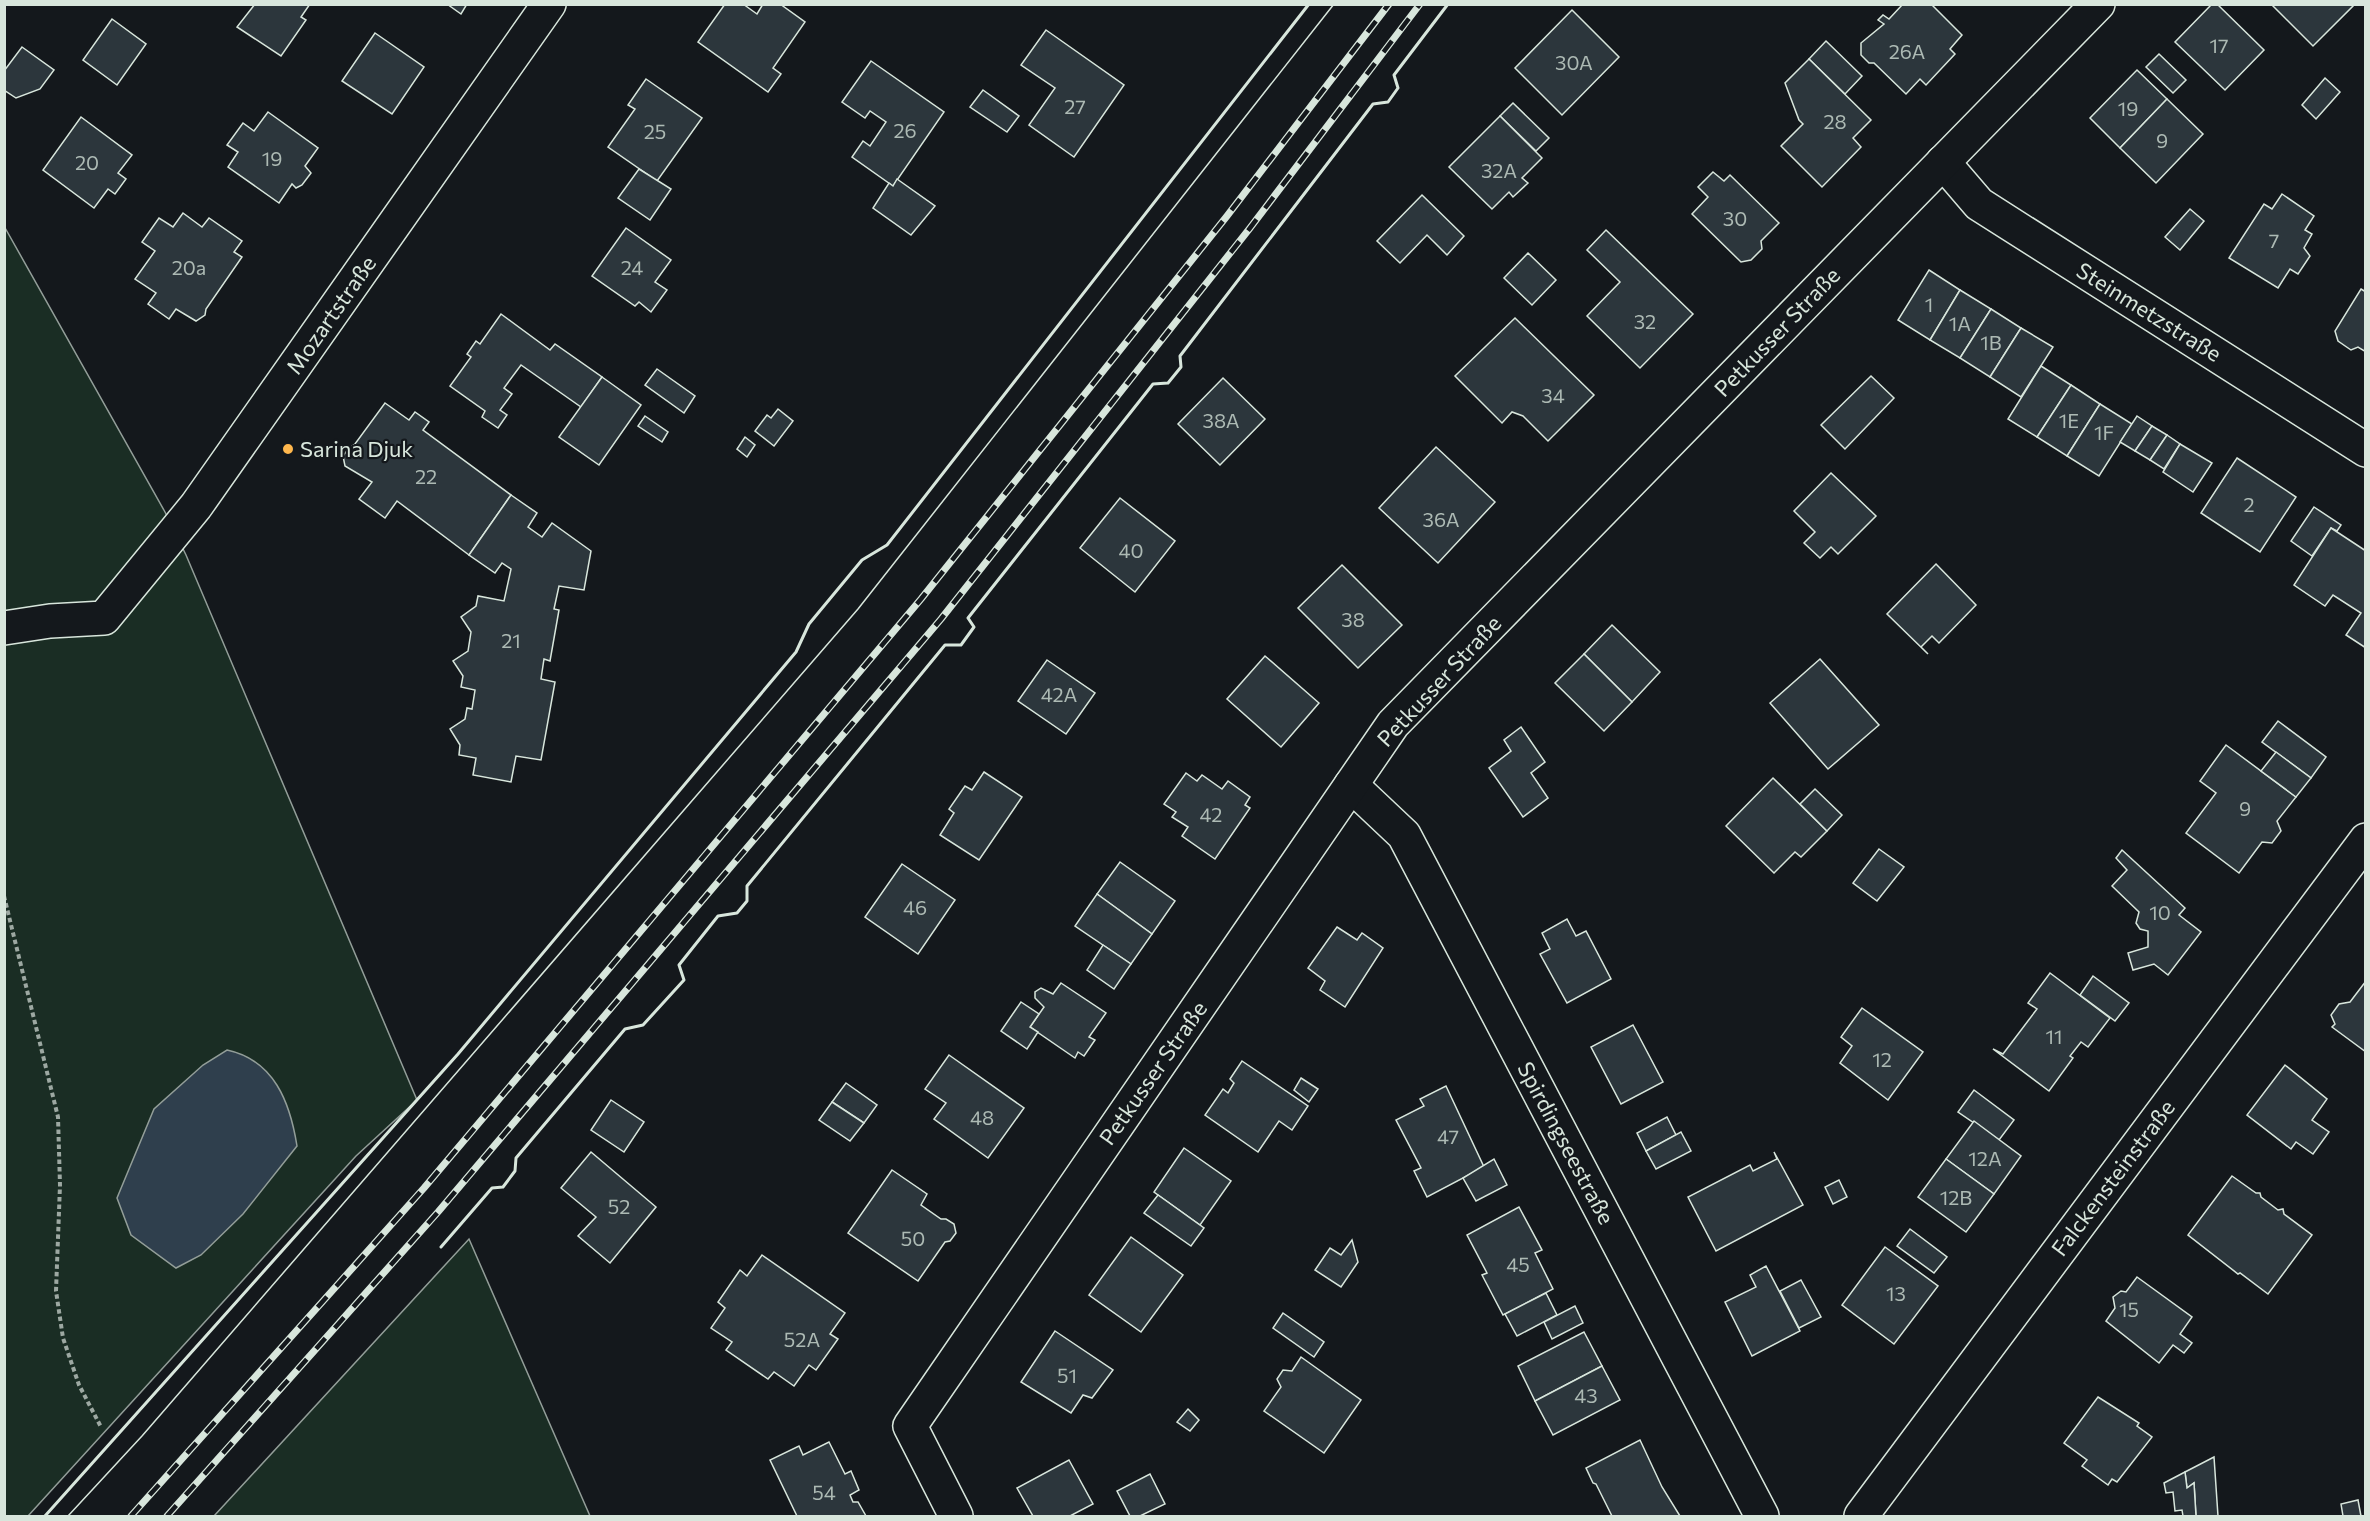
<svg xmlns="http://www.w3.org/2000/svg" width="2370" height="1521" font-family="Commissioner,sans-serif">
	<rect width="100%" height="100%" fill="#14181c"/>
	<!-- green -->
	<g fill="#1a2d24" stroke="#939e99" stroke-width="1.5">
		<path d="M4,226L165,512L186,555L417,1100L356,1156L28,1516H4Z"/>
		<path d="M469,1239L590,1516H214Z"/>
	</g>
	<!-- water -->
	<path fill="#2f3f4d" stroke="#939e99" stroke-width="1.5" d="M227,1050C274,1060 290,1102 297,1146L243,1214L201,1255L176,1268L131,1235L117,1198L154,1109L203,1065Z"/>
	<!-- building -->
	<g fill="#2c363c" stroke="#d8e6dc" stroke-width="1.5">
		<path d="M255,4H310L301,17L306,20L281,56L237,27Z"/>
		<path d="M447,4H467L461,14Z"/>
		<path d="M725,4H743L757,14L763,4H780L805,22L773,68L781,74L768,92L698,42Z"/>
		<path d="M1903,4H1931L1962,35L1950,49L1955,54L1926,85L1920,79L1906,94L1874,63H1869L1861,55V43L1884,24L1878,20L1883,15L1889,19Z"/>
		<path d="M2212,4H2217L2264,50L2225,90L2175,42Z"/>
		<path d="M2271,4H2352L2353,6L2313,46Z"/>
		<path d="M1572,10L1619,57L1562,115L1515,68Z"/>
		<path d="M112,19L146,44L117,85L83,60Z"/>
		<path d="M1046,30L1124,85L1074,157L1029,125L1055,88L1021,65Z"/>
		<path d="M375,33L424,67L392,114L342,81Z"/>
		<path d="M1826,41L1862,76L1845,94L1809,59Z"/>
		<path d="M22,47L54,70L40,89L16,98L4,90V71Z"/>
		<path d="M2159,54L2186,80L2173,93L2146,67Z"/>
		<path d="M1809,59L1871,120L1853,138L1861,147L1822,187L1781,146L1803,124L1799,120L1785,83Z"/>
		<path d="M871,61L944,112L893,186L852,157L863,141L870,146L886,122L870,111L865,118L842,102Z"/>
		<path d="M2137,70L2167,99L2120,148L2090,118Z"/>
		<path d="M2325,78L2340,92L2316,119L2302,105Z"/>
		<path d="M646,79L702,118L657,181L608,147L635,109L628,105Z"/>
		<path d="M983,90L1019,116L1007,132L970,107Z"/>
		<path d="M2167,99L2203,134L2156,183L2120,148Z"/>
		<path d="M1513,103L1549,138L1536,151L1500,116Z"/>
		<path d="M268,112L318,148L305,166L311,173L302,185L296,188L292,184L279,203L228,167L238,152L227,145L243,123L254,131Z"/>
		<path d="M1500,116L1542,158L1522,178L1528,183L1513,197L1509,192L1492,209L1449,167Z"/>
		<path d="M81,117L132,155L118,173L126,179L115,194L108,189L94,208L43,170Z"/>
		<path d="M639,169L671,189L650,220L618,198Z"/>
		<path d="M1713,172L1724,181L1730,175L1779,223L1761,241L1762,249L1751,260L1741,262L1692,214L1708,197L1698,187Z"/>
		<path d="M897,179L935,206L911,235L873,208L889,183L893,186Z"/>
		<path d="M2282,194L2314,216L2305,230L2312,234L2304,248L2310,256L2298,274L2290,269L2278,288L2229,258L2264,204L2272,209Z"/>
		<path d="M1422,195L1464,236L1447,255L1427,235L1400,263L1377,241Z"/>
		<path d="M2190,209L2204,221L2180,250L2165,237Z"/>
		<path d="M183,213L202,227L209,218L242,241L234,252L242,257L206,309L205,315L196,321L176,309L169,319L148,304L156,293L135,279L155,251L142,242L159,218L173,227Z"/>
		<path d="M626,228L671,260L655,282L667,290L651,312L639,302L635,306L592,276Z"/>
		<path d="M1606,230L1693,314L1640,368L1587,316L1620,282L1587,250Z"/>
		<path d="M1528,253L1556,280L1532,305L1504,278Z"/>
		<path d="M1929,270L1960,290L1930,340L1898,320Z"/>
		<path d="M2361,289L2366,292V352L2358,347L2351,350L2338,341L2335,331Z"/>
		<path d="M1960,290L1991,309L1960,358L1930,340Z"/>
		<path d="M1991,309L2021,328L1990,377L1960,358Z"/>
		<path d="M501,314L550,350L555,344L602,377L581,407L521,365L504,388L512,394L500,410L507,415L498,428L482,417L485,411L450,386L471,357L467,354L476,341L480,344Z"/>
		<path d="M1515,318L1594,395L1548,441L1523,416L1512,412L1502,423L1455,376Z"/>
		<path d="M2021,328L2053,347L2021,397L1990,377Z"/>
		<path d="M2041,366L2071,385L2037,437L2008,419Z"/>
		<path d="M657,369L695,396L684,413L645,385Z"/>
		<path d="M1871,376L1894,398L1845,449L1821,425Z"/>
		<path d="M602,377L641,405L599,465L559,437Z"/>
		<path d="M1223,378L1265,419L1220,465L1178,424Z"/>
		<path d="M2071,385L2100,404L2067,456L2037,437Z"/>
		<path d="M385,403L409,420L415,412L429,422L423,430L511,495L469,555L397,501L385,518L359,499L372,482L345,466L343,456L349,448L355,444Z"/>
		<path d="M2100,404L2132,424L2099,476L2067,456Z"/>
		<path d="M778,409L793,421L774,446L755,431L767,415L771,418Z"/>
		<path d="M645,416L668,432L662,442L638,426Z"/>
		<path d="M2137,416L2152,426L2135,451L2120,442Z"/>
		<path d="M2152,426L2167,435L2150,460L2135,451Z"/>
		<path d="M2167,435L2180,444L2164,469L2150,460Z"/>
		<path d="M745,437L755,445L747,457L737,449Z"/>
		<path d="M2180,444L2212,463L2193,492L2163,472Z"/>
		<path d="M1436,447L1495,502L1438,563L1379,508Z"/>
		<path d="M2237,458L2296,497L2260,552L2201,513Z"/>
		<path d="M1831,473L1876,516L1838,554L1831,547L1820,558L1804,543L1815,532L1794,511Z"/>
		<path d="M511,495L537,513L528,527L542,537L552,523L591,551L584,590L559,586L554,609L559,610L550,661L544,659L541,679L555,682L541,760L516,756L511,782L473,775L476,758L459,755L460,745L450,729L465,719L467,708L472,709L475,690L461,687L463,676L453,661L468,651L471,632L461,617L476,606L478,596L504,601L511,569L502,563L495,573L469,555Z"/>
		<path d="M1120,498L1175,541L1135,592L1080,548Z"/>
		<path d="M2314,507L2341,525L2337,531L2331,528L2312,556L2291,541Z"/>
		<path d="M2331,528L2366,551V648L2346,635L2361,613L2333,595L2325,606L2294,585Z"/>
		<path d="M1936,564L1976,605L1939,643L1932,636L1921,647L1928,654L1887,614Z"/>
		<path d="M1342,565L1402,625L1358,668L1298,608Z"/>
		<path d="M1612,625L1660,672L1632,702L1584,654Z"/>
		<path d="M1584,654L1632,702L1604,731L1555,683Z"/>
		<path d="M1265,656L1319,703L1281,747L1227,699Z"/>
		<path d="M1820,659L1879,725L1828,769L1770,703Z"/>
		<path d="M1047,660L1095,693L1066,734L1018,701Z"/>
		<path d="M2278,721L2326,757L2311,778L2262,742Z"/>
		<path d="M1521,727L1545,762L1531,773L1548,798L1523,817L1489,768L1511,751L1504,740Z"/>
		<path d="M2226,745L2296,797L2277,821L2281,831L2272,843L2262,842L2239,873L2186,833L2216,793L2200,781Z"/>
		<path d="M2276,752L2311,778L2296,797L2261,771Z"/>
		<path d="M984,772L1022,797L979,860L940,835L954,813L949,809L965,786L972,790Z"/>
		<path d="M1186,773L1197,781L1202,775L1222,789L1228,781L1250,797L1245,805L1250,808L1215,859L1182,836L1188,827L1172,817L1176,812L1164,804Z"/>
		<path d="M1773,778L1827,831L1801,857L1795,852L1774,873L1726,826Z"/>
		<path d="M1815,789L1842,815L1827,831L1800,804Z"/>
		<path d="M1879,849L1904,867L1877,901L1853,883Z"/>
		<path d="M2122,850L2185,908L2179,915L2201,932L2168,975L2154,964L2133,970L2128,953L2148,947V931L2140,929L2136,923L2139,912L2112,886L2127,870L2116,858Z"/>
		<path d="M1120,862L1175,901L1152,934L1097,894Z"/>
		<path d="M902,864L955,900L918,954L865,917Z"/>
		<path d="M1097,894L1152,934L1131,964L1075,926Z"/>
		<path d="M1567,919L1576,936L1586,931L1611,979L1567,1003L1540,954L1550,949L1542,933Z"/>
		<path d="M1337,927L1357,940L1362,933L1383,948L1345,1007L1320,990L1325,981L1308,968Z"/>
		<path d="M1103,945L1131,964L1114,989L1087,970Z"/>
		<path d="M2050,973L2110,1018L2088,1047L2081,1042L2070,1056L2073,1058L2049,1091L1993,1049L2003,1054L2037,1009L2028,1003Z"/>
		<path d="M2093,976L2129,1003L2115,1021L2080,995Z"/>
		<path d="M2366,981V1052L2332,1027L2335,1024L2331,1015L2339,1004L2350,1002Z"/>
		<path d="M1061,983L1106,1013L1089,1037L1095,1040L1084,1056L1078,1052L1075,1058L1030,1027L1044,1007L1035,998V992L1041,988L1053,994Z"/>
		<path d="M1021,1002L1039,1014L1030,1027L1038,1032L1027,1049L1001,1031Z"/>
		<path d="M1862,1008L1923,1052L1888,1100L1840,1063L1852,1046L1841,1037Z"/>
		<path d="M1633,1025L1663,1082L1621,1104L1591,1047Z"/>
		<path d="M949,1055L1024,1108L988,1158L934,1119L946,1103L925,1089Z"/>
		<path d="M1242,1061L1308,1106L1292,1130L1279,1121L1258,1152L1205,1115L1223,1089L1228,1093L1234,1083L1230,1079Z"/>
		<path d="M2285,1065L2327,1099L2312,1120L2329,1132L2313,1154L2296,1142L2291,1149L2247,1115Z"/>
		<path d="M1301,1078L1318,1089L1309,1102L1294,1090Z"/>
		<path d="M846,1083L877,1105L864,1123L832,1102Z"/>
		<path d="M1446,1086L1484,1167L1427,1197L1414,1171L1421,1168L1396,1120L1424,1106L1420,1099Z"/>
		<path d="M1974,1090L2014,1120L1999,1140L1958,1112Z"/>
		<path d="M611,1100L644,1122L624,1152L591,1130Z"/>
		<path d="M832,1102L864,1123L850,1141L819,1120Z"/>
		<path d="M1667,1117L1676,1135L1646,1151L1637,1133Z"/>
		<path d="M1974,1121L2021,1156L1994,1194L1946,1159Z"/>
		<path d="M1681,1132L1691,1151L1656,1169L1646,1151Z"/>
		<path d="M1184,1148L1231,1181L1200,1225L1154,1192Z"/>
		<path d="M591,1152L656,1207L610,1263L578,1236L596,1217L561,1188Z"/>
		<path d="M1774,1152L1803,1205L1716,1251L1688,1197L1750,1165L1753,1171L1777,1159Z"/>
		<path d="M1494,1159L1507,1185L1476,1201L1463,1178Z"/>
		<path d="M1946,1159L1994,1194L1966,1232L1918,1197Z"/>
		<path d="M892,1170L927,1194L921,1205L941,1219H946L954,1224L956,1233L950,1241L945,1242L918,1281L848,1233Z"/>
		<path d="M2232,1176L2256,1193H2260L2261,1197L2278,1210L2283,1209L2284,1214L2312,1235L2268,1294L2240,1273L2238,1274L2188,1235Z"/>
		<path d="M1839,1180L1847,1197L1833,1204L1825,1187Z"/>
		<path d="M1158,1195L1204,1228L1191,1246L1144,1213Z"/>
		<path d="M1519,1207L1542,1250L1535,1253L1553,1289L1503,1315L1482,1275L1487,1273L1467,1235Z"/>
		<path d="M1910,1229L1947,1257L1934,1273L1897,1246Z"/>
		<path d="M1131,1237L1183,1275L1141,1332L1089,1295Z"/>
		<path d="M1352,1240L1358,1262L1341,1287L1315,1270L1330,1248L1341,1255Z"/>
		<path d="M1885,1247L1938,1286L1894,1344L1842,1305Z"/>
		<path d="M762,1255L845,1313L830,1334L838,1339L816,1370L809,1365L794,1386L774,1372L768,1379L726,1350L732,1342L711,1328L725,1308L718,1302L740,1270L747,1276Z"/>
		<path d="M1766,1266L1800,1331L1752,1356L1725,1302L1756,1287L1750,1275Z"/>
		<path d="M2137,1277L2192,1317L2180,1334L2192,1343L2184,1353L2173,1345L2159,1363L2106,1321L2115,1308L2113,1297L2121,1291L2126,1292Z"/>
		<path d="M1801,1280L1821,1317L1799,1328L1780,1291Z"/>
		<path d="M1546,1293L1557,1315L1517,1336L1505,1314Z"/>
		<path d="M1575,1306L1583,1323L1552,1339L1544,1322Z"/>
		<path d="M1283,1313L1324,1342L1314,1357L1273,1328Z"/>
		<path d="M1055,1331L1113,1370L1092,1398L1083,1395L1071,1413L1021,1382Z"/>
		<path d="M1584,1332L1602,1366L1535,1401L1518,1366Z"/>
		<path d="M1301,1357L1361,1400L1324,1453L1264,1411L1281,1387L1277,1379L1283,1370L1292,1371Z"/>
		<path d="M1602,1366L1620,1400L1553,1435L1535,1401Z"/>
		<path d="M2098,1397L2139,1423L2137,1426L2152,1437L2117,1482L2112,1479L2108,1485L2082,1466L2087,1460L2064,1443Z"/>
		<path d="M1188,1409L1199,1420L1190,1431L1177,1422Z"/>
		<path d="M1640,1440L1662,1487L1680,1516H1612L1596,1484L1593,1483L1586,1468Z"/>
		<path d="M829,1442L845,1474L851,1471L859,1490L850,1495L853,1502H858L866,1516H797L770,1460L799,1446L803,1455Z"/>
		<path d="M2214,1457L2218,1516H2196L2194,1483L2187,1488L2185,1472Z"/>
		<path d="M1069,1460L1093,1504L1070,1516H1033L1017,1488Z"/>
		<path d="M2185,1472L2187,1488L2194,1483L2196,1516H2183L2182,1510L2175,1511L2173,1492L2166,1493L2164,1483Z"/>
		<path d="M1150,1474L1165,1504L1140,1516H1130L1117,1491Z"/>
		<path d="M2358,1500L2361,1516H2343L2341,1504Z"/>
	</g>
	<g fill="none" stroke-linecap="round" stroke-linejoin="round">
		<!-- minor casing -->
		<g stroke="#d8e6dc" stroke-width="36">
			<g id="minor">
				<path d="M1943,162L1979,204L2366,450"/>
				<path d="M4,628L50,621L104,618L196,506L549,4"/>
				<path d="M1351,785L1404,835L1762,1516"/>
				<path d="M956,1516L910,1426L1393,724L2098,4"/>
				<path d="M1861,1516L2366,840"/>
			</g>
		</g>
		<!-- path -->
		<path stroke="#9da8a2" stroke-width="4" stroke-dasharray="4.5 3" stroke-linecap="butt" d="M4,896L58,1117L60,1185L56,1291L63,1338L79,1385L101,1427"/>
		<!-- minor -->
		<use href="#minor" stroke="#14181c" stroke-width="33"/>
		<!-- tram -->
		<path stroke="#d8e6dc" stroke-width="1.5" d="M68,1516L142,1436L858,609L1334,4"/>
		<!-- rail casing -->
		<g stroke="#d8e6dc" stroke-width="7">
			<g id="rail">
				<path d="M131,1516L424,1188L921,599L1227,216L1389,4"/>
				<path d="M167,1516L438,1212L941,619L1250,228L1420,4"/>
			</g>
		</g>
		<!-- rail -->
		<use href="#rail" stroke="#14181c" stroke-width="4.5" stroke-dasharray="14" stroke-linecap="butt"/>
		<!-- wall -->
		<g stroke="#d8e6dc" stroke-width="3">
			<path d="M441,1247L492,1188L503,1187L515,1171L516,1158L625,1029L643,1025L684,980L679,965L718,916L737,913L747,901V886L945,645H961L974,627L968,618L1153,384L1168,383L1181,367L1180,356L1373,104L1388,102L1398,88L1394,75L1448,4"/>
			<path d="M45,1516L458,1054L796,652L809,624L862,560L887,545L1309,4"/>
		</g>
	</g>
	<!-- markers -->
	<circle fill="#ffb74d" stroke="#14181c" stroke-width="2" cx="288" cy="449" r="6"/>
	<g text-anchor="middle" stroke-width="4.5" stroke-linejoin="round" paint-order="stroke">
		<!-- number labels -->
		<g font-size="20" fill="#adbab4">
			<text x="2219" y="53">17</text>
			<text x="1907" y="59">26A</text>
			<text x="1574" y="70">30A</text>
			<text x="1075" y="114">27</text>
			<text x="2128" y="116">19</text>
			<text x="1835" y="129">28</text>
			<text x="905" y="138">26</text>
			<text x="655" y="139">25</text>
			<text x="2162" y="148">9</text>
			<text x="272" y="166">19</text>
			<text x="87" y="170">20</text>
			<text x="1499" y="178">32A</text>
			<text x="1735" y="226">30</text>
			<text x="2274" y="248">7</text>
			<text x="189" y="275">20a</text>
			<text x="632" y="275">24</text>
			<text x="1929" y="312">1</text>
			<text x="1645" y="329">32</text>
			<text x="1960" y="331">1A</text>
			<text x="1991" y="350">1B</text>
			<text x="1553" y="403">34</text>
			<text x="1221" y="428">38A</text>
			<text x="2069" y="428">1E</text>
			<text x="2104" y="440">1F</text>
			<text x="426" y="484">22</text>
			<text x="2249" y="512">2</text>
			<text x="1441" y="527">36A</text>
			<text x="1131" y="558">40</text>
			<text x="1353" y="627">38</text>
			<text x="511" y="648">21</text>
			<text x="1059" y="702">42A</text>
			<text x="2245" y="816">9</text>
			<text x="1211" y="822">42</text>
			<text x="915" y="915">46</text>
			<text x="2160" y="920">10</text>
			<text x="2054" y="1044">11</text>
			<text x="1882" y="1067">12</text>
			<text x="982" y="1125">48</text>
			<text x="1448" y="1144">47</text>
			<text x="1985" y="1166">12A</text>
			<text x="1956" y="1205">12B</text>
			<text x="619" y="1214">52</text>
			<text x="913" y="1246">50</text>
			<text x="1518" y="1272">45</text>
			<text x="1896" y="1301">13</text>
			<text x="2129" y="1317">15</text>
			<text x="802" y="1347">52A</text>
			<text x="1067" y="1383">51</text>
			<text x="1586" y="1403">43</text>
			<text x="824" y="1500">54</text>
		</g>
		<!-- street labels -->
		<g font-size="22" fill="#d8e6dc" stroke="#14181c">
			<text transform="translate(2149 312) rotate(32)" y="8">Steinmetzstraße</text>
			<text transform="translate(331 315) rotate(-55)" y="8">Mozartstraße</text>
			<text transform="translate(1777 332) rotate(-46)" y="8">Petkusser Straße</text>
			<text transform="translate(1439 681) rotate(-47)" y="8">Petkusser Straße</text>
			<text transform="translate(1153 1073) rotate(-55)" y="8">Petkusser Straße</text>
			<text transform="translate(1566 1143) rotate(62)" y="8">Spirdingseestraße</text>
			<text transform="translate(2113 1178) rotate(-53)" y="8">Falckensteinstraße</text>
		</g>
		<!-- poi labels -->
		<g font-size="22" fill="#d8e6dc" stroke="#14181c" text-anchor="start">
			<text x="300" y="457">Sarina Djuk</text>
		</g>
	</g>
	<!-- border -->
	<rect width="2370" height="1521" fill="none" stroke="#d8e6dc" stroke-width="12"/>
</svg>
